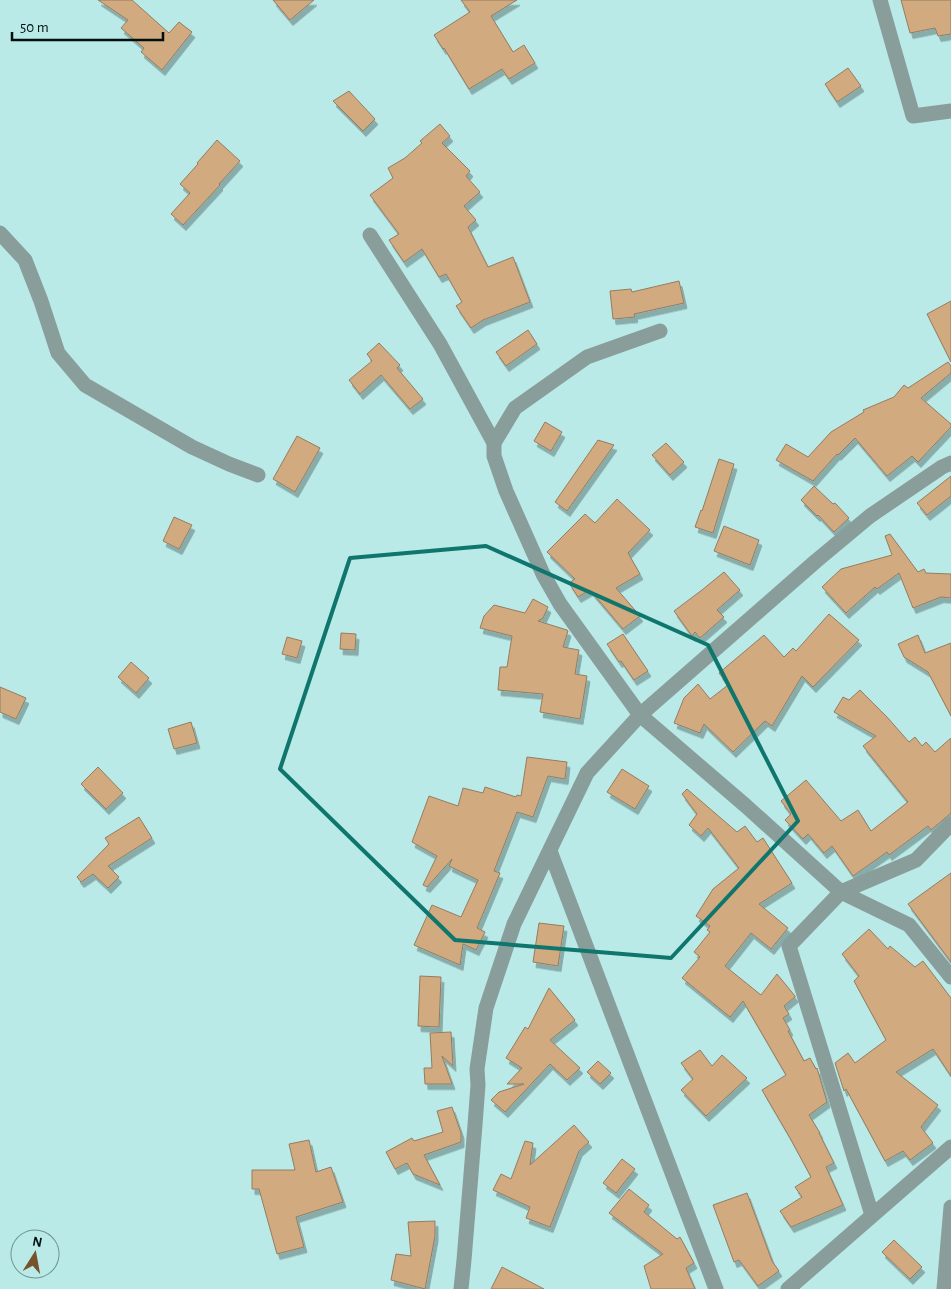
<svg xmlns="http://www.w3.org/2000/svg" width="951" height="1289" font-family="'Alegreya Sans',sans-serif">
	<defs>
		<filter id="shadow"><feDropShadow dx="3" dy="5.5" stdDeviation="0" flood-color="#0004"/></filter>
	</defs>
	<rect width="100%" height="100%" fill="#baeae7"/>
	<!-- building -->
	<g fill="#d1aa7f" stroke="#947c61" filter="url(#shadow)">
		<path d="M98,0H132L169,33L179,22L192,32L162,70L141,52L144,48L121,28L128,20Z"/>
		<path d="M273,0H314L290,20Z"/>
		<path d="M461,0H517L491,16L513,52L524,45L535,63L509,79L502,69L469,89L444,48L443,49L434,35L470,12Z"/>
		<path d="M901,0H951V34L938,36L935,28L910,33Z"/>
		<path d="M848,68L861,86L837,102L825,84Z"/>
		<path d="M349,91L375,119L363,131L333,101Z"/>
		<path d="M440,124L450,136L442,143L470,171L466,176L480,192L464,206L476,220L468,227L488,267L513,257L530,302L483,320L471,328L456,306L462,302L446,274L439,277L422,249L404,262L389,240L399,234L370,195L393,178L388,168L405,158L422,143L420,141Z"/>
		<path d="M217,140L240,161L219,184L220,185L183,225L171,214L190,193L180,184L198,164L197,163Z"/>
		<path d="M679,281L684,303L634,314L635,317L613,319L610,291L631,289L632,292Z"/>
		<path d="M951,301V362L927,314Z"/>
		<path d="M528,330L537,344L506,366L496,352Z"/>
		<path d="M379,343L400,365L397,368L423,399L410,409L381,375L360,394L349,380L372,361L367,354Z"/>
		<path d="M948,362L951,366V373L921,398L951,424V427L918,462L912,456L887,476L855,438L838,455L837,454L813,481L776,460L786,444L808,457L831,432L864,412L863,410L894,397L904,385L908,388Z"/>
		<path d="M545,422L562,432L551,451L534,441Z"/>
		<path d="M297,436L320,448L295,492L273,479Z"/>
		<path d="M598,440L614,445L567,511L555,502Z"/>
		<path d="M666,443L684,462L670,475L652,455Z"/>
		<path d="M719,459L734,464L713,533L695,527L701,510L702,511Z"/>
		<path d="M951,476V496L927,515L917,503Z"/>
		<path d="M814,486L833,504L835,503L849,518L834,532L818,515L817,516L801,500Z"/>
		<path d="M617,499L650,530L628,553L640,574L616,588L640,616L623,629L590,590L578,597L569,583L575,579L547,552L585,514L595,523Z"/>
		<path d="M174,517L192,525L179,549L163,541Z"/>
		<path d="M724,526L759,540L750,565L714,551Z"/>
		<path d="M890,534L918,572L924,569L926,573L951,574V598L941,597L913,608L899,573L877,589L875,587L846,613L822,587L841,569L892,555L885,536Z"/>
		<path d="M724,572L740,590L717,610L724,617L700,638L695,632L692,636L674,611L702,590Z"/>
		<path d="M533,599L548,607L543,618L538,621L567,630L568,631L563,647L579,650L575,674L587,676L580,719L540,712L543,694L498,690L500,667H507L512,636L480,628L484,616L494,605L525,613Z"/>
		<path d="M829,614L859,640L813,687L802,676L772,726L765,721L733,752L704,724L700,733L674,723L684,698L698,684L710,699L728,685L719,673L764,635L784,657L793,648L796,651Z"/>
		<path d="M341,633L356,634L355,650L340,649Z"/>
		<path d="M623,634L648,671L634,680L621,661L619,662L607,644Z"/>
		<path d="M918,635L925,653L951,643V716L928,672L904,657L898,644Z"/>
		<path d="M287,637L302,641L297,658L282,654Z"/>
		<path d="M131,662L149,678L136,693L118,677Z"/>
		<path d="M0,687L26,698L16,719L0,712Z"/>
		<path d="M860,690L887,717L909,742L915,737L922,746L926,742L935,752L951,738V813L931,830L928,826L889,855L887,852L853,876L832,846L824,853L808,834L803,839L785,820L791,814L781,801L806,780L841,821L858,810L871,831L908,802L863,746L876,736L834,712L843,697L849,700Z"/>
		<path d="M191,722L197,743L174,749L168,729Z"/>
		<path d="M527,757L567,762L565,779L548,776L533,817L517,812L494,871L500,873L477,928L485,932L476,950L463,944L460,965L414,945L432,905L461,917L478,880L449,866L452,859L427,887L423,885L437,856L412,842L429,796L458,806L463,788L483,793L485,787L516,797L517,795L521,796Z"/>
		<path d="M98,767L123,793L106,809L81,784Z"/>
		<path d="M622,769L649,786L635,809L607,792Z"/>
		<path d="M687,789L737,832L745,826L757,842L763,838L792,883L759,904L788,928L771,949L751,933L725,966L761,995L777,974L795,996V997L784,1006L789,1014L783,1018L790,1030L788,1031L804,1061L810,1058L816,1069L817,1068L827,1102L809,1115L820,1133H819L834,1163L826,1167L843,1205L791,1227L780,1211L802,1197L795,1187L811,1177L790,1138L762,1090L786,1075L743,1001L730,1017L682,978L700,957L694,952L710,932L707,930L710,926L696,916L713,889L739,868L708,828L701,836L689,825L697,814L682,794Z"/>
		<path d="M139,817L152,838L108,866L119,877L108,888L93,874L81,882L77,877L109,844L105,838Z"/>
		<path d="M951,873V962L908,904Z"/>
		<path d="M539,923L564,926L558,966L533,962Z"/>
		<path d="M869,929L888,949L890,946L915,967L923,961L951,998V1076L933,1049L896,1072L938,1105L921,1127L933,1143L910,1160L903,1151L885,1161L846,1089L844,1091L835,1063L848,1053L855,1063L886,1040L854,981L859,976L842,954Z"/>
		<path d="M420,976L441,977L439,1027L418,1026Z"/>
		<path d="M549,988L575,1020L550,1040L580,1068L567,1080L550,1064L505,1112L491,1100L499,1092L524,1084H507L522,1068L506,1058L525,1027L528,1029Z"/>
		<path d="M451,1032L453,1066L442,1056L452,1084H425L424,1068H432L430,1033Z"/>
		<path d="M700,1050L712,1066L722,1055L747,1078L706,1116L681,1090L693,1079L681,1063Z"/>
		<path d="M598,1061L611,1073L600,1084L587,1072Z"/>
		<path d="M452,1107L461,1133V1142L424,1155L440,1185L413,1174L407,1163L395,1169L386,1152L412,1138L414,1141L443,1132L437,1111Z"/>
		<path d="M574,1125L589,1142L579,1151L550,1227L526,1218L530,1207L493,1190L501,1174L511,1179L525,1141L533,1143L530,1165Z"/>
		<path d="M309,1140L316,1172L331,1167L343,1202L296,1217L304,1247L277,1254L259,1189H252V1170H295L289,1144Z"/>
		<path d="M622,1159L635,1169L616,1193L603,1183Z"/>
		<path d="M629,1189L649,1205L644,1212L677,1239L680,1237L694,1263L686,1268L695,1289H651L644,1266L663,1254L609,1213Z"/>
		<path d="M747,1193L772,1261L779,1271L758,1286L739,1260L734,1262L713,1205Z"/>
		<path d="M435,1221V1236L425,1289L391,1280L396,1254L411,1256L408,1222Z"/>
		<path d="M894,1240L922,1267L910,1279L882,1252Z"/>
		<path d="M502,1267L544,1289H491Z"/>
	</g>
	<g fill="none" stroke-linecap="round" stroke-linejoin="round">
		<!-- minor -->
		<g stroke="#899d9b" stroke-width="15">
			<path d="M880,0L913,116L951,111"/>
			<path d="M0,233L25,260L41,301L58,353L85,385L192,447L229,464L258,475"/>
			<path d="M370,235L440,344L494,443"/>
			<path d="M660,331L587,357L515,408L494,443V456L506,491L543,574L560,604L640,715L746,806L841,892L909,925L951,977"/>
			<path d="M550,851L716,1289"/>
			<path d="M872,1215L789,946L841,892L916,860L951,824"/>
			<path d="M461,1289L464,1260L475,1125L478,1085L477,1069L486,1008L514,924L587,773L640,715L816,561L870,516L942,467L951,463"/>
			<path d="M788,1289L951,1147"/>
			<path d="M944,1289L951,1207"/>
		</g>
	</g>
	<!-- marked area -->
	<path fill="none" stroke="#0f766e" stroke-width="4" stroke-linejoin="round" d="M486,546L708,645L798,821L671,958L455,940L280,769L350,558Z"/>
	<!-- north arrow -->
	<g transform="translate(35 1254) rotate(11)"><circle r="24" fill="#baeae7" stroke="#709391"/>
	<path d="M0-4L9 19L0 12L-9 19Z" fill="#75532b"/>
	<text y="-8" font-size="14" font-weight="bold" text-anchor="middle" fill="#01100f">N</text>
	</g>
	<!-- scale -->
	<path d="M12 32v8h151v-8" fill="none" stroke="#01100f" stroke-width="2.5"/>
	<text x="20" y="32" font-size="15" fill="#01100f" stroke="#baeae7" stroke-width="4" paint-order="stroke">50 m</text>
</svg>
